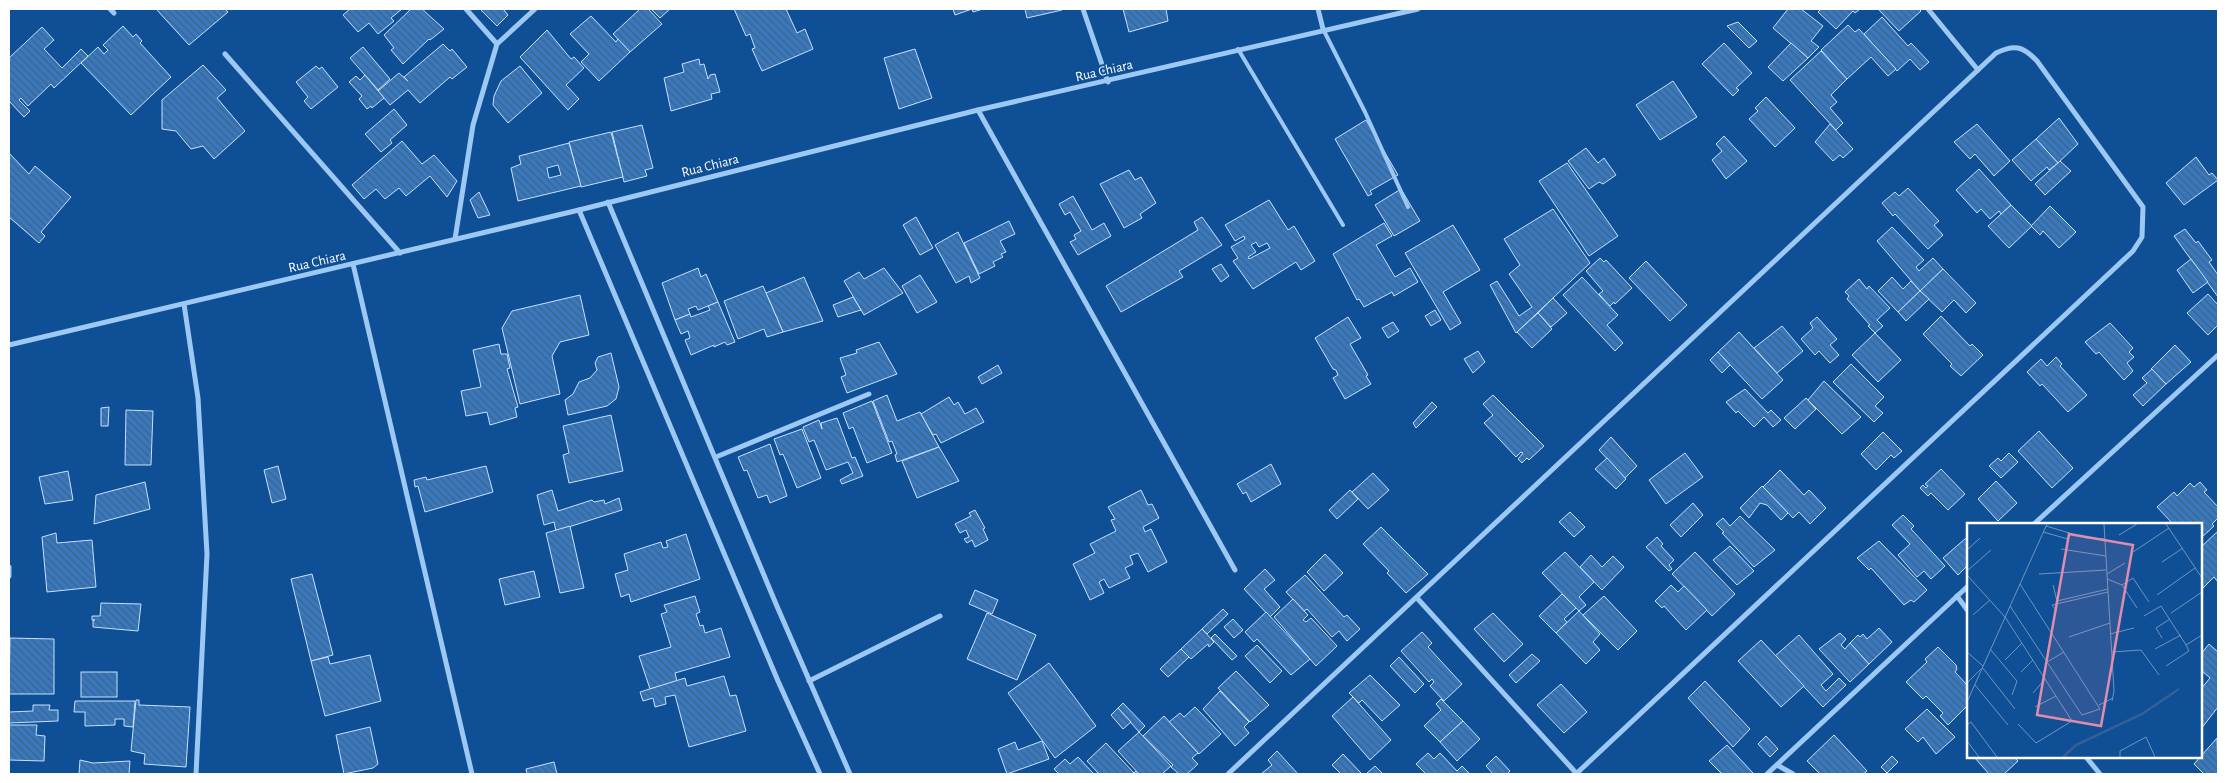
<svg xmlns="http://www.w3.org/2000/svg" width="2227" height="783" font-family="'Alegreya Sans',sans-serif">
	<defs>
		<pattern id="building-back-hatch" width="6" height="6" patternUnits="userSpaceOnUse" patternTransform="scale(1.25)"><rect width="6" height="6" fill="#3778be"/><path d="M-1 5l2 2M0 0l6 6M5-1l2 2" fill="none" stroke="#426285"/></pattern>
	</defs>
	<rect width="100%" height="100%" fill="#0f4f95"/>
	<!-- building -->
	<g fill="url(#building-back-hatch)" stroke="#c5e1fe" fill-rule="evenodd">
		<path d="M156,9H225L228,12L189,45Z"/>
		<path d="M350,9H402L391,18L394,21L378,34L369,23L358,32L343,15Z"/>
		<path d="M411,9H422L444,29L430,40L429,39L403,64L391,50L394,48L384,35Z"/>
		<path d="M480,9H506L504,10L508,15L497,26Z"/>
		<path d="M640,9H648L662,24L630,52L613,34Z"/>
		<path d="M651,9H670L660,18Z"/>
		<path d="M734,9H786L797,33L805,29L813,49L762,71L752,49L755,48L750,34L746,36Z"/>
		<path d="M953,9H983L973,12L972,9L955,15Z"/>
		<path d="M1025,9H1062V10L1027,18Z"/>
		<path d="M1123,9H1166L1168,21L1129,32Z"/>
		<path d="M1788,9H1801L1823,26L1811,41L1819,47L1808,58L1773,28Z"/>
		<path d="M1821,9H1860L1855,13L1853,11L1836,29L1818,12Z"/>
		<path d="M1878,9H1919L1921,11L1899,31Z"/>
		<path d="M591,16L616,42L618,39L630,52L599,81L581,62L589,54L570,34Z"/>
		<path d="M1882,17L1908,46L1911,43L1929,62L1920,70L1910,59L1897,71L1864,34Z"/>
		<path d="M1738,22L1757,41L1749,48L1727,26Z"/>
		<path d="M1848,25L1855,32L1859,29L1896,69L1888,76L1871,57L1847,79L1821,50Z"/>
		<path d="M123,26L133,37L136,34L142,41L140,43L171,77L131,115L81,63L98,47L104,54L108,50L103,45Z"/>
		<path d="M42,27L54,40L44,49L62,68L81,49L88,56L54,88L51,84L28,106L21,98L19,100L30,111L24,117L9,101V58Z"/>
		<path d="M547,30L571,59L574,57L584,68L566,85L579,99L568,110L520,57Z"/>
		<path d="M1724,43L1752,73L1736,88L1739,90L1733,96L1702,64Z"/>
		<path d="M1791,43L1808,58L1783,81L1768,67Z"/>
		<path d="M443,44L450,51L452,49L467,67L452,79L450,77L420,103L408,90L390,105L378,91L399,73L408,81L404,77Z"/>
		<path d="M363,47L390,79L378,90L350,58Z"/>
		<path d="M915,49L932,98L899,109L884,58Z"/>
		<path d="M1821,51L1847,79L1831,95L1837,102L1830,108L1843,123L1836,130L1790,80Z"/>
		<path d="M699,59L700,65L704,64L708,79L710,75L715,74L720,92L711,94L712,99L671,111L664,78L684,72L682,64Z"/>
		<path d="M203,65L226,90L217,98L245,131L214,159L203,146L191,149L176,131L162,129V100Z"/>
		<path d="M316,66L319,69L322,67L338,87L311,109L304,101L308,97L296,82Z"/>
		<path d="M520,66L542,93L508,123L493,105L494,96L501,81Z"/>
		<path d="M365,75L384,98L372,108L371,106L367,109L359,99L362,96L349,82L356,76L360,80Z"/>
		<path d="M1673,81L1697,117L1660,140L1636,105Z"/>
		<path d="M1766,97L1795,128L1775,147L1749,119L1758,111L1755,108Z"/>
		<path d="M394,109L407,125L390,140L392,143L381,152L365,134Z"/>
		<path d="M2059,118L2078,144L2058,163L2036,139Z"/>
		<path d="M1366,120L1398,175L1370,191L1372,194L1368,196L1335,139Z"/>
		<path d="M1830,124L1853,149L1843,158L1840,155L1833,161L1815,142Z"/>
		<path d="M1977,124L2010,161L1994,176L1975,154L1970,159L1954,142Z"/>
		<path d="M642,125L653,168L645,170L647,176L624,182L612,132Z"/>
		<path d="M611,132L623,177L581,187L569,142Z"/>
		<path d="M1724,136L1747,161L1726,179L1712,160L1722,151L1716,144Z"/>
		<path d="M2036,139L2058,163L2049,170L2047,167L2031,181L2012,160Z"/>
		<path d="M402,141L422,164L434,155L457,181L447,197L430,176L406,196L399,188L385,199L376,189L364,199L352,185Z"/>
		<path d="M569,143L581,186L518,201L511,168L521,164L519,156ZM558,165L561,175L549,178L547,168Z"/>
		<path d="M1586,148L1598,163L1604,158L1616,175L1603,184L1599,182L1589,189L1568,161Z"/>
		<path d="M9,153L29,174L35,166L71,197L41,232L45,236L39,243L9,217Z"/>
		<path d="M2196,157L2209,175L2212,173L2218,180L2184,205L2166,183Z"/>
		<path d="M2060,161L2071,171L2045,195L2035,184Z"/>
		<path d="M1567,163L1618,236L1589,256L1539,181Z"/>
		<path d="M1979,169L2011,205L2001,214L1999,211L1990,219L1981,209L1977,213L1956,190Z"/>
		<path d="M1129,170L1135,180L1141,177L1156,203L1140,214L1142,218L1124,228L1100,184Z"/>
		<path d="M1908,188L1939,221L1934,225L1943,235L1928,249L1895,214L1893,216L1882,203L1895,192L1899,196Z"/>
		<path d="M1401,189L1420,221L1394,236L1375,205Z"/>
		<path d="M479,192L490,215L478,218L470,200Z"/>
		<path d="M1073,196L1092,230L1104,223L1111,236L1078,255L1070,242L1076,239L1074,235L1081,231L1070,212L1065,215L1059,204Z"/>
		<path d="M1269,200L1288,230L1294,226L1315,261L1301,270L1296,262L1253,289L1233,261L1238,258L1231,247L1245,239L1244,236L1235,241L1225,225ZM1256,242L1259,247L1267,243L1270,248L1249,259L1248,257L1256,252L1251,245Z"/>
		<path d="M2011,205L2032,226L2009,248L1988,226Z"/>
		<path d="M2050,206L2076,232L2059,248L2043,231L2040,235L2031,226Z"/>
		<path d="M1553,209L1590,263L1516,333L1490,285L1497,281L1519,316L1532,307L1509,274L1520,265L1504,239Z"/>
		<path d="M916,217L933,248L920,255L903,225Z"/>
		<path d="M1202,217L1222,245L1179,271L1183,277L1121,312L1106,286L1198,230L1194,222Z"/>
		<path d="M1009,221L1015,234L1000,241L1006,252L1001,254L1003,257L993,262L995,266L979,274L964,243Z"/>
		<path d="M1384,223L1392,236L1376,245L1395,277L1410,268L1418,282L1394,296L1392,292L1364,307L1359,299L1357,300L1333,254Z"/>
		<path d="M1453,225L1480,270L1443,292L1461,323L1450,330L1405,253Z"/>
		<path d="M1892,227L1924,260L1916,267L1919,271L1933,258L1943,269L1920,291L1877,241Z"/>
		<path d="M2185,229L2196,243L2198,241L2212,260L2209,262L2218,275V297L2174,236Z"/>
		<path d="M958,232L980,278L971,283L969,276L956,283L935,245Z"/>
		<path d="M1600,258L1604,262L1606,260L1632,288L1615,304L1614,302L1610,306L1599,294L1603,291L1586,271Z"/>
		<path d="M2191,259L2208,282L2193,293L2177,270Z"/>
		<path d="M1646,261L1687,305L1670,321L1629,278Z"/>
		<path d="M1221,264L1229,276L1221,282L1212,269Z"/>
		<path d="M698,268L701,277L706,274L718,302L698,310L696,306L688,309L690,314L675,320L662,283Z"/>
		<path d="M884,268L903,293L864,315L844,281L859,272L864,279Z"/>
		<path d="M1943,269L1976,303L1966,313L1954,300L1942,312L1920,291Z"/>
		<path d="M920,275L937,302L917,313L902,286Z"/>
		<path d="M804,277L823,321L783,332L766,293Z"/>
		<path d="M1582,277L1618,315L1607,325L1623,343L1615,351L1563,295Z"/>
		<path d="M1892,277L1903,289L1911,281L1920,291L1898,312L1878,291Z"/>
		<path d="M1859,279L1867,289L1869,286L1890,308L1877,320L1883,326L1875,333L1868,326L1870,325L1847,299L1849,296L1845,292Z"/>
		<path d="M763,286L783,332L767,337L764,329L738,339L724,301Z"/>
		<path d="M1920,291L1929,299L1906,321L1898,312Z"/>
		<path d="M2208,294L2218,305V325L2208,335L2187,313Z"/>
		<path d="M580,295L589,335L560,342L552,356L560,394L520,404L502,328L512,311Z"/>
		<path d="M853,297L861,310L838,317L833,305Z"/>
		<path d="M1553,298L1567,313L1551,327L1538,313Z"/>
		<path d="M718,302L735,342L727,345L725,342L714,347V345L691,355L685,340L690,338L688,331L681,334L675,320L690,314L691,317L710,310L708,306Z"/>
		<path d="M1435,310L1441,320L1431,326L1425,316Z"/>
		<path d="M1538,313L1552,329L1532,348L1517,332Z"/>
		<path d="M1941,316L1970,346L1972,344L1983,355L1961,376L1950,366L1952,364L1923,334Z"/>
		<path d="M1348,317L1361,338L1350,344L1368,375L1366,376L1371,384L1345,399L1333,378L1338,375L1336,370L1333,369L1315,338Z"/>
		<path d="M1817,317L1837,339L1830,345L1839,355L1830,363L1819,351L1815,355L1801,339L1813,328L1810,323Z"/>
		<path d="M1393,322L1399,331L1388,338L1382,328Z"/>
		<path d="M2110,323L2133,348L2129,352L2134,357L2127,363L2133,371L2124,380L2099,352L2096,354L2085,342Z"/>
		<path d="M1782,326L1803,351L1777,373L1754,348Z"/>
		<path d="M1739,332L1783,380L1762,399L1718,352Z"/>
		<path d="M1875,333L1901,360L1878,382L1852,355Z"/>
		<path d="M879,342L897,374L847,393L841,377L846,375L840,358L857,353L856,350Z"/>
		<path d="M499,344L501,354H507L510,368L507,369L518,407L515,408L517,417L490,425L487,412L466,416L461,391L481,387L473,350Z"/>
		<path d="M2175,345L2191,362L2166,384L2151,369Z"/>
		<path d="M1478,351L1485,362L1473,373L1464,359Z"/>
		<path d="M1718,352L1730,365L1722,373L1710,360Z"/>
		<path d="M611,353L619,387L616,399L607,406L568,415L565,400L573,394L579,382L590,378L597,370L595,363L598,357Z"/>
		<path d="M2056,357L2062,364L2060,366L2087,395L2068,412L2042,384L2040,386L2027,372L2041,359L2047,366Z"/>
		<path d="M1851,364L1884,397L1875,406L1883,413L1874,422L1833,382Z"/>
		<path d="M998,365L1002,373L982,384L978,377Z"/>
		<path d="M2152,369L2166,384L2143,406L2133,395L2147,383L2142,378Z"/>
		<path d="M1824,381L1861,417L1842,434L1808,400Z"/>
		<path d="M1745,389L1768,413L1771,410L1781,420L1773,427L1764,417L1754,427L1738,411L1736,413L1726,402Z"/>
		<path d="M887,395L897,421L920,412L939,447L897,462L895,455L897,454L892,441L889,442L873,401Z"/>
		<path d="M1493,395L1544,446L1529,460L1527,458L1522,463L1518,459L1523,453L1521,452L1516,457L1484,423L1493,415L1483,404Z"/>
		<path d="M949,397L954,405L958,402L965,414L976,408L984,422L941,443L936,434L933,435L921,414Z"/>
		<path d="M1806,398L1816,409L1795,429L1784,418Z"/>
		<path d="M872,401L892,453L867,463L853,427L849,429L843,413Z"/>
		<path d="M1432,402L1437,407L1416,428L1413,423Z"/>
		<path d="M109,407L108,426H101V408Z"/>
		<path d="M126,410L153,411L151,465H125Z"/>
		<path d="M611,415L623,471L569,483L563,455L569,453L563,426Z"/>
		<path d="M837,418L852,458L855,457L863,476L842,484L840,480L853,473L848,462L826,470L814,440L809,442L803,427L819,420L822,429L821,423Z"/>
		<path d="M802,429L821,478L797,488L783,454L780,455L774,439Z"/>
		<path d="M2039,431L2073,468L2052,488L2018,451Z"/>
		<path d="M1883,432L1902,451L1894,458L1891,455L1876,470L1861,454Z"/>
		<path d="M1611,437L1637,466L1625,478L1599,450Z"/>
		<path d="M770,444L787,496L770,503L767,495L758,498L747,470L744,471L738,457Z"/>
		<path d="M939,447L959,481L917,498L902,461Z"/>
		<path d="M1685,453L1703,477L1666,504L1649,480Z"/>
		<path d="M2009,453L2018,462L2001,478L1989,466L1998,458L2001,461Z"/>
		<path d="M1607,458L1626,479L1616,489L1595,469Z"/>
		<path d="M1271,464L1281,484L1251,502L1246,492L1243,494L1237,484Z"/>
		<path d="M278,466L286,499L272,503L264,470Z"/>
		<path d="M486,466L493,492L425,512L418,486L415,487L414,480L426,477L427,480Z"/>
		<path d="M1941,469L1965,494L1948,510L1931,493L1928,496L1920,488L1923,485L1926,488L1928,486L1925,484Z"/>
		<path d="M1780,470L1804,495L1809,490L1826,508L1810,524L1799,512L1793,518L1763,487Z"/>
		<path d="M68,471L73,500L45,504L39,477Z"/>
		<path d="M1373,473L1389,490L1368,509L1352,492Z"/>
		<path d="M1996,481L2017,503L1998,521L1978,499Z"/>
		<path d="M145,482L150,509L94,524L96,495Z"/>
		<path d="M2200,482L2207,490L2204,492L2218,507V518L2212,524L2214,526L2201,538V524H2173L2157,507L2174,492L2177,496L2190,483L2194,487Z"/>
		<path d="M1762,486L1788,513L1781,520L1767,505L1760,503L1749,518L1740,508Z"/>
		<path d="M552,490L558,511L592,500L594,502L604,500L605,504L619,498L622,510L556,531L554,522L544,525L537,495Z"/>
		<path d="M1141,490L1148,505L1152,504L1159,518L1143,527L1145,532L1151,529L1167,562L1148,572L1138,553L1130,556L1133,564L1125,568L1130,578L1109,588L1104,579L1099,582L1104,593L1090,600L1073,564L1095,553L1090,544L1116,531L1111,520L1115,519L1108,507Z"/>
		<path d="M1350,490L1358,499L1337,519L1329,510Z"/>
		<path d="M1693,503L1703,515L1681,537L1670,525Z"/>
		<path d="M975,510L985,528L983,529L988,540L975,547L972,540L967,543L964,539L969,537L966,530L960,533L955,524L971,516L969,513Z"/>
		<path d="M1570,512L1585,527L1574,537L1559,522Z"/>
		<path d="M1903,515L1914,526L1911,529L1945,566L1931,579L1924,571L1917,577L1898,555L1910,544L1892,525Z"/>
		<path d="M1740,516L1775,550L1754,567L1722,533L1724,532L1716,524L1723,518L1730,526Z"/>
		<path d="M570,526L584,588L560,593L546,533Z"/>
		<path d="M1381,527L1428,574L1406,593L1387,573L1389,571L1363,544Z"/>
		<path d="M2218,531V582L2214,577L2201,590V547Z"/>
		<path d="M56,533L57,543L92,540L96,587L47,592L42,537Z"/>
		<path d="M686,534L700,579L631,602L629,594L621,597L615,574L628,570L624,554L661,542L663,548L668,547L666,541Z"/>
		<path d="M1657,537L1663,544L1661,546L1674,560L1669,565L1672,569L1669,571L1646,547Z"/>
		<path d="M1966,538L1968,540V565L1958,575L1943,558Z"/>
		<path d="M1879,541L1927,590L1914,602L1911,600L1904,605L1871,568L1869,570L1857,558Z"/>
		<path d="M1730,546L1754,571L1737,585L1713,560Z"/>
		<path d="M1565,552L1594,582L1579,597L1586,605L1579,611L1542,573Z"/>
		<path d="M1695,552L1735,594L1712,616L1672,574Z"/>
		<path d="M1325,554L1343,573L1324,591L1307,572Z"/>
		<path d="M1591,555L1602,567L1613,556L1624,567L1602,590L1580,567Z"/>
		<path d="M1265,569L1275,580L1264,589L1280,607L1270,617L1244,589Z"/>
		<path d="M534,571L540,597L505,605L499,579Z"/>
		<path d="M312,574L333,655L311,661L291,579Z"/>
		<path d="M1305,575L1344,617L1347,615L1360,629L1347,641L1339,631L1332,637L1307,609L1304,611L1286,592Z"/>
		<path d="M1671,585L1678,592L1684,586L1707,610L1686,630L1664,606L1662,608L1655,601Z"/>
		<path d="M975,590L998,600L992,614L969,604Z"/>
		<path d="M1562,594L1576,608L1564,619L1567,622L1556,633L1539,616Z"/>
		<path d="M695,596L700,612L696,614L700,626L703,625L705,633L721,628L730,657L675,673L677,681L650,689L639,656L671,647L661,614L667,612L664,605Z"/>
		<path d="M1604,596L1637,631L1618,650L1583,615Z"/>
		<path d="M1293,599L1308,615L1303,620L1306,622L1311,618L1337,646L1316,666L1274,617Z"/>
		<path d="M101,603L141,604L138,631L93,627V620H95H92V616H100Z"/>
		<path d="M1223,609L1228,614L1207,634L1202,629Z"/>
		<path d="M1579,611L1600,634L1593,642L1600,650L1586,664L1556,633Z"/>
		<path d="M1266,612L1310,659L1291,675L1257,639L1254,642L1245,632Z"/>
		<path d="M987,613L1036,635L1017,680L967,659Z"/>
		<path d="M1493,613L1523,644L1504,662L1474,629Z"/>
		<path d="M1233,619L1243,630L1234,638L1224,627Z"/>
		<path d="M1879,628L1892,642L1869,664L1850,643L1858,635L1860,637L1863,634L1867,639Z"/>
		<path d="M1202,629L1214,642L1209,647L1208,644L1191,659L1181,649Z"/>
		<path d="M1422,632L1432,643L1428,647L1462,684L1444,701L1430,686L1434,682L1432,679L1429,682L1401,651Z"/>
		<path d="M1840,633L1846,639L1841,645L1845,649L1850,643L1869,664L1850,682L1819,649Z"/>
		<path d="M1215,634L1237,656L1232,660L1211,638Z"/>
		<path d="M1799,635L1833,674L1821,685L1826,691L1839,678L1846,685L1823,707L1775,656Z"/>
		<path d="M10,638L54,639V694H9Z"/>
		<path d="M1761,640L1804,686L1781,707L1738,661Z"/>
		<path d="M2209,644L2218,652V707L2201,729V689L2210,678L2201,670V654Z"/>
		<path d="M1257,645L1282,671L1270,683L1245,656Z"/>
		<path d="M1938,647L1956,665L1957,669L1955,672L1968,686V705L1948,725L1940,716L1943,713L1926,696L1923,699L1906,682L1927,662L1925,659Z"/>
		<path d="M1181,649L1189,657L1168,677L1160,669Z"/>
		<path d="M1532,654L1540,661L1516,683L1509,675Z"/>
		<path d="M370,655L381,701L325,716L311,661L328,657L330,664Z"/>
		<path d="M1399,657L1424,684L1415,693L1390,666Z"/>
		<path d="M1049,663L1096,726L1055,758L1008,693Z"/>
		<path d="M1236,671L1269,705L1250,722L1218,688Z"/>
		<rect x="81" y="672" width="36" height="25"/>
		<path d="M1370,675L1400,705L1382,721L1362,700L1359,703L1349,693Z"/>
		<path d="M724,676L730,696L736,695L746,731L689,747L675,695L665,697L666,704L655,707L653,698L643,701L640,692L685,678L687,686Z"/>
		<path d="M1705,681L1750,729L1733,747L1688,698Z"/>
		<path d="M1561,684L1587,712L1564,733L1537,705Z"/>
		<path d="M1220,691L1249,722L1244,727L1249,733L1235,746L1203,709Z"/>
		<path d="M1353,697L1391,740L1370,760L1332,716Z"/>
		<path d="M1441,699L1463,721L1440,742L1424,726L1441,710L1436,704Z"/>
		<path d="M136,700H139V705L190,707L186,767L144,764L145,754L131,751Z"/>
		<path d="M75,701H135L133,727L124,726V719H115V725L85,726V712H74Z"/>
		<path d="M1123,703L1145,726L1139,732L1118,708Z"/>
		<path d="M33,705H50L49,710H58V721L9,723V712L33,711Z"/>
		<path d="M1195,707L1221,734L1199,754L1169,722L1180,713L1184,717Z"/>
		<path d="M1118,708L1131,722L1123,729L1111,715Z"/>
		<path d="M1927,709L1955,737L1936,754L1923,737L1918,742L1905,729Z"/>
		<path d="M1164,716L1198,753L1192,758L1198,764L1187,774H1179L1171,767L1173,765L1143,736Z"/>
		<path d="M1463,721L1480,739L1457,761L1440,742Z"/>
		<path d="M9,725H37L36,735L45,736L44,761L9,760Z"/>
		<path d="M370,727L378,764L373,768L344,774L336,735Z"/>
		<path d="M1139,732L1171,766L1162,774H1139L1118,751Z"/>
		<path d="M1834,735L1867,771L1863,774H1820L1807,761Z"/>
		<path d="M1766,736L1778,749L1770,757L1758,744Z"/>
		<path d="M2217,738L2218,774H2204L2194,764Z"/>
		<path d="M1042,741L1049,759L1007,774L998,749L1015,742L1018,750Z"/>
		<path d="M1106,743L1134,773L1136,771L1139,774H1099L1087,761Z"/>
		<path d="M1727,745L1753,773L1751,774H1722L1709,761Z"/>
		<path d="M1277,751L1298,774H1261L1272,765L1268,760Z"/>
		<path d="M1428,753L1434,759L1440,753L1457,771L1462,766L1470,774H1426L1416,764Z"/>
		<path d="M1343,754L1361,773L1360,774H1341L1332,765Z"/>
		<path d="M1496,756L1510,771L1507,774H1493L1486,766Z"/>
		<path d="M1892,756L1898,762L1887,773L1881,767Z"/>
		<path d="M1078,757L1094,774H1059L1054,769L1065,759L1070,764Z"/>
		<path d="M1974,757H2014L2018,761L2004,774H1989Z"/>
		<path d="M80,760L93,763L130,761L129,774H79Z"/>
		<path d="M554,762L557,774H527L526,769Z"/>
		<path d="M1375,766L1383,774H1366Z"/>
	</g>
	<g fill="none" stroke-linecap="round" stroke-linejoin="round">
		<!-- service -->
		<g stroke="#9dc8f4" stroke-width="4">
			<path d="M1323,29L1365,112L1408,207"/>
			<path d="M1238,49L1343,225"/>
		</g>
		<!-- minor -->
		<g stroke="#9dc8f4" stroke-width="5">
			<path d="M110,9L114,13"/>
			<path d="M466,9L497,44"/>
			<path d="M1083,9L1108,82"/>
			<path d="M1318,9L1323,29"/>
			<path d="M1928,9L1978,70"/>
			<path d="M225,54L400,253"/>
			<path d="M978,110L1235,570"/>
			<path d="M608,202L776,604L850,774"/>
			<path d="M579,210L778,681L820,774"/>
			<path d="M455,239L473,125L497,44L535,9"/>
			<path d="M353,264L472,774"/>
			<path d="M184,304L198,398L207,554L196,774"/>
			<path d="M9,345L579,210L978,110L1418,9"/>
			<path d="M716,457L869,394"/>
			<path d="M2034,524L2218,355"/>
			<path d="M9,567V576"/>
			<path d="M1957,596L1968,611"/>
			<path d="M1417,598L1577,774"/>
			<path d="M809,681L940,616"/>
			<path d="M2086,757L2100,774"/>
			<path d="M1777,765L1793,774"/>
			<path d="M1228,774L1996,53C2014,44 2023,46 2037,61L2143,207L2142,237L2133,251L1576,774"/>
			<path d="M1767,774L1968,586"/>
		</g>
	</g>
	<g text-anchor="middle" stroke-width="4" stroke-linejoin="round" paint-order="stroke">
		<!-- street labels -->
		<g font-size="14" fill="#fff" stroke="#0f4f95">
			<text transform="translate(1104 70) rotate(-13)" y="5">Rua Chiara</text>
			<text transform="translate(710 165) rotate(-14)" y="5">Rua Chiara</text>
			<text transform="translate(317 261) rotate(-13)" y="5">Rua Chiara</text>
		</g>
	</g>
	<!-- overview -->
	<g transform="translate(1967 523)">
		<rect width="235" height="235" fill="#0f4f95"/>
		<path fill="none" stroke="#336195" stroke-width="2.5" d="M96,234L109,222L175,191L212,166"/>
		<path fill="none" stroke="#6f95bf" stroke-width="1" d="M137,1L147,168L145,178M199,1L235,55M79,3L119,15L138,16M76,9L101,16M152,12L170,1M94,26L139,33M0,27L13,15M163,31L202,5M195,39L216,25M0,48L24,27M72,51L139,47M140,51L158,40M0,52L38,94L105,198L69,220L51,201M140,56L155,62L170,85M86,62L90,78L141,66M155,62L166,55L182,79M190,72L228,45M43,83L115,192L133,186L53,61M89,87L85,82L141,69M204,90L235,69M6,92L23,77M177,93L194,83L219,122L235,112M143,111L167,105M102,114L143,100M195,115L189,105L203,96M23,126L50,158L45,172M188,126L214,112M0,129L16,143M145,129L174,127L192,152M38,137L55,120M80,139L97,129M199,143L222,128L219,122M15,144L48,186M54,149L66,137M0,160L14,146M8,162L41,202M66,170L78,156M0,179L80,1M132,182L146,175M68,184L89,173M0,202L4,199L30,234M0,218L12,234M153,234V228L179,214L188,234"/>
		<path fill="#e08cad" fill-opacity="0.15" stroke="#e08cad" stroke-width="2.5" d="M102,11L166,22L134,203L70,192Z"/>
		<rect width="235" height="235" fill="none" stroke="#fff" stroke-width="2.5"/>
	</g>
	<!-- border -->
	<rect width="2227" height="783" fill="none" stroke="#ffffff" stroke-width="20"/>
</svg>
